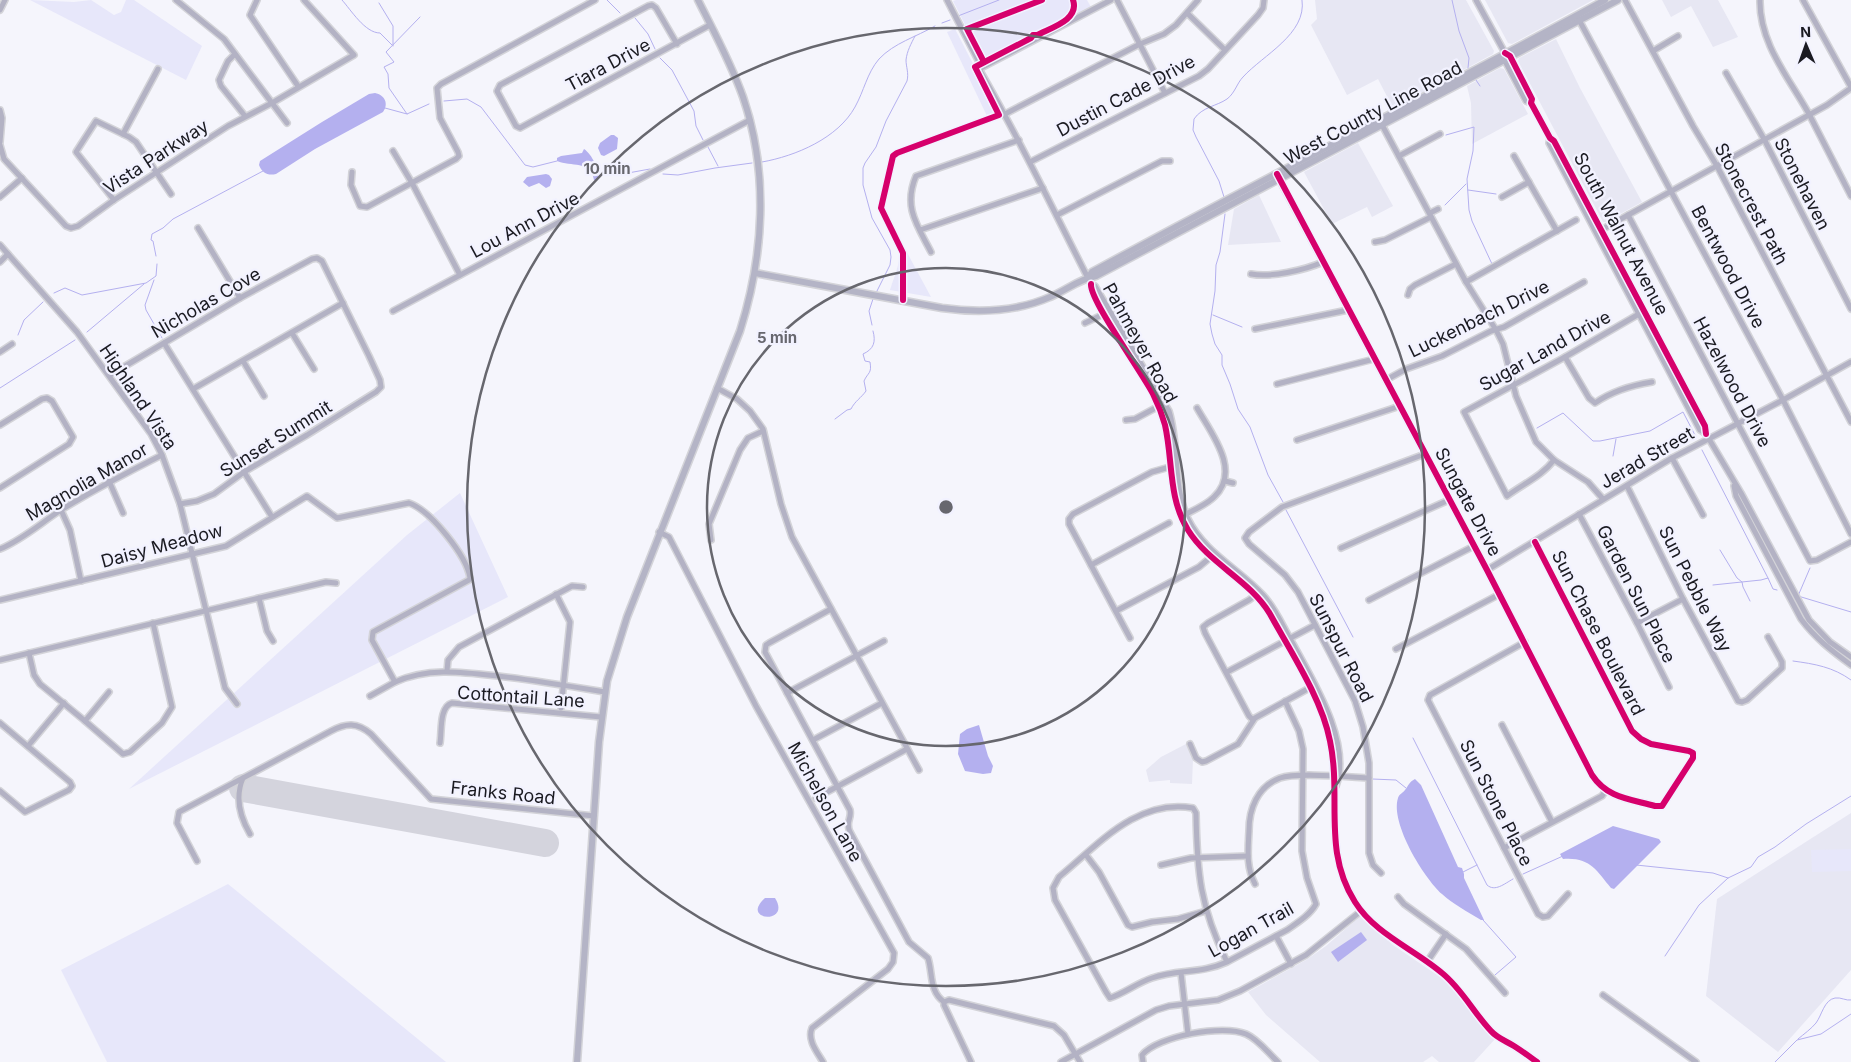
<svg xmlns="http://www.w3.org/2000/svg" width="1851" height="1062" font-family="Inter,sans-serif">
	<rect width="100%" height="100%" fill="#f5f5fc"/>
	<!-- built -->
	<g fill="#e7e7f3">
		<path d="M1315,0H1466L1494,51L1493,54L1393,108L1378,79L1347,95L1311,25L1317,19Z"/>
		<path d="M1485,0H1593L1512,44L1508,43Z"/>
		<path d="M1662,0H1718L1738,37L1713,47L1691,6L1671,17Z"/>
		<path d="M1556,39L1580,88L1642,202L1606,222H1603L1518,61L1519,58Z"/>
		<path d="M1500,68L1504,69L1528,114L1472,144L1471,103L1467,86Z"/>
		<path d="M1358,143L1393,206L1372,217L1367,207L1332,224L1304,172Z"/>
		<path d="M1259,195L1281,242L1228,245L1234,209Z"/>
		<path d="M1186,744L1193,759L1192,784L1170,783V780L1149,782L1146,770L1161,757Z"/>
		<path d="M1851,813V970L1778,1052L1706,996L1717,899Z"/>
		<path d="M1360,916L1393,945L1449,983L1496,1038L1474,1062H1439L1432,1056L1423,1062H1320L1266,1015L1248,992L1306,960L1326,946Z"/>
	</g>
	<!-- green -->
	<g fill="#e7e7fa">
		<path d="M30,0L74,2L91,0L114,15L121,12L126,0H134L202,46L186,80Z"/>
		<path d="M956,0H1087L1091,7L984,62L953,1Z"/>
		<path d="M955,29L1000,116L895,156L883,208L931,297L890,290C893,280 898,269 899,259C902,242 879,223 878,204L891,153L987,116L947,32Z"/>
		<path d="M460,493L508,597L129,789L407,535Z"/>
		<path d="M1851,849V871L1812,872L1811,850Z"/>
		<path d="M228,884L446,1062H107L61,970Z"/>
	</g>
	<!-- water -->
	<g fill="#b4b0ef">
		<path d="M375,93C385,95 389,104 383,112L315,149L276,174C268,176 262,173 259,165L260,161L322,122L369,94Z"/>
		<path d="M611,135H614L618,138L617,149L604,156L601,155L598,148L600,143Z"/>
		<path d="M584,149C592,154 600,171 598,180H594C591,160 571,167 557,161V158L561,156L582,153Z"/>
		<path d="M546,174L549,175L552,179L550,186L546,188L539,183L529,187L523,182L527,177Z"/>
		<path d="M979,725L988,756L993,766L991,773L983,774L965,771L958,754L960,734L967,729Z"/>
		<path d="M1415,779L1421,785L1458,867L1462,868L1464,874V878L1484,920H1481C1468,912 1453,904 1442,894C1424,878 1390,823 1398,798C1399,794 1403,793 1405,790C1409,785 1409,782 1415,779Z"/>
		<path d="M1613,826L1659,839L1661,842L1614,889L1611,888C1596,870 1590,857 1563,859L1560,854Z"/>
		<path d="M765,898H775C792,925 739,921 765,898Z"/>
		<path d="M1361,932L1367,940L1338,962L1331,952Z"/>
	</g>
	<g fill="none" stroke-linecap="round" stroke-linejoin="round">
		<!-- stream -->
		<g stroke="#b4b0ef" stroke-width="1">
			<path d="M342,0C351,10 365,33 380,33L392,45"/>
			<path d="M607,0L620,13"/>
			<path d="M1452,0L1459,31L1469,58L1468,68"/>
			<path d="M379,3L393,26V46"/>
			<path d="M958,16L999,0"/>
			<path d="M420,17L386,52L394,62L384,67L388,74L389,88L407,114L429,104"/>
			<path d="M635,18L648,34L655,49"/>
			<path d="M942,23L950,20"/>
			<path d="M660,58L672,70L694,111L696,126L703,140"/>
			<path d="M1476,80L1480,86"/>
			<path d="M444,101L467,99L481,107L525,165L533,167L557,161"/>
			<path d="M385,108L407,114"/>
			<path d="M1446,135L1474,127L1473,151L1467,179L1469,210L1472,221L1492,264"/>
			<path d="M708,147L718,166"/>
			<path d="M762,162C796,156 838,138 855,107C864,91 867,73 879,59C894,43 916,37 935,26"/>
			<path d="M663,174L678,175L715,168L752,163"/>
			<path d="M599,175L628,173L650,169"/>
			<path d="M1468,190L1496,194"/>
			<path d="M1224,197L1219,181L1196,137L1193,130L1194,119C1202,107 1217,106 1227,99C1235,93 1237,83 1243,77C1263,55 1307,34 1302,0"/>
			<path d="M1445,205L1466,184"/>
			<path d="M1225,214L1220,252L1216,265L1215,291L1210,324L1212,334L1215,344L1222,355V365L1230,384L1238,409L1250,427L1268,475L1283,502"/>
			<path d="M156,256L153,241L151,240L152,234L163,228L173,219L263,171"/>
			<path d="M154,280L145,305L146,310L162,338"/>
			<path d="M54,293L65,288L82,295L146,283L156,276L157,264"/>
			<path d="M876,293L890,265L891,257L890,250L872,218L863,185V168L865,163L876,147L886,121L907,81C909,73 906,67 906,60C907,51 911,44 915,36"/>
			<path d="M1213,315L1242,327"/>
			<path d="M872,325L869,311L873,299"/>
			<path d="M87,332L144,284"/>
			<path d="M18,335L24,320L43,302"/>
			<path d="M0,388L75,340"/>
			<path d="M835,419L847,410L851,409C855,401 861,398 866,391L864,381C868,372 872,374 870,362L865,361L863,354C874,349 876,342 873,331"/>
			<path d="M1537,428L1563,413L1593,441H1600L1650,431L1683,412L1696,437"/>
			<path d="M1702,450L1768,578"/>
			<path d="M1613,456L1616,439"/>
			<path d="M1286,510L1353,637"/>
			<path d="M1720,550L1737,578L1742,582L1743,587L1750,601"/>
			<path d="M1810,568L1798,596L1851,612"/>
			<path d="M1713,585L1761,580L1768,578L1773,589L1777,590"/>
			<path d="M1793,661C1815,664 1833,667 1851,680"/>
			<path d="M1413,738L1487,885C1495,892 1504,884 1513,879"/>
			<path d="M1372,779L1396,780L1406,788"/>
			<path d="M1636,865L1713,873L1728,878"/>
			<path d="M1463,872L1477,865"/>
			<path d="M1523,874L1563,856"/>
			<path d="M1483,920L1516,957L1495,975"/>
			<path d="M1665,956L1699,905L1728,878L1751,867L1758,857L1775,847L1806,824L1851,796"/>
			<path d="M1798,1039C1804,1034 1811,1029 1816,1023C1822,1015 1824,1000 1835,998C1841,997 1846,1001 1851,1000"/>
			<path d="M1775,1062L1797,1040L1821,1034L1851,1014"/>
		</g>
		<!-- runway -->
		<path stroke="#d4d4dd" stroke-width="28" d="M243,788L545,843"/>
		<!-- minor casing -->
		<g stroke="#d3d3d8" stroke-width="8">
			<g id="minor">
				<path d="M176,0L224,39L287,123"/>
				<path d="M257,0L250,15L298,86"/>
				<path d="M947,0L980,64L979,69C1020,139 1054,212 1091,284L1095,286L1169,411C1180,447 1172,485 1188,519C1204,552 1239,569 1263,595C1276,609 1283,627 1293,644C1313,681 1352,743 1336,786"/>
				<path d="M1117,0L1165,93"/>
				<path d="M1476,0L1505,53L1510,56L1532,99L1531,103L1550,138L1554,141L1705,426L1706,434"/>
				<path d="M1625,0L1693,126L1717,166L1851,422"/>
				<path d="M1760,0C1759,43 1789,78 1809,114C1823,141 1837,169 1851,196"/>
				<path d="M1803,0L1851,87"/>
				<path d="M0,10L5,0"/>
				<path d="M1187,13L1225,50"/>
				<path d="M1578,18L1783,400L1851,534"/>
				<path d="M677,44L656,8L652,5L648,6L500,85L497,91L516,126L520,128L710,25"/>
				<path d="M1653,51L1678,36"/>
				<path d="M235,54L228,61L219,80L221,86L245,116"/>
				<path d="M1504,59L1526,101L1531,103"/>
				<path d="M979,69L1111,0"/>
				<path d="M1726,73L1764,139L1851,309"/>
				<path d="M0,110L2,118L0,142"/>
				<path d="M1005,114L1140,44L1164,34L1176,25L1198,0"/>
				<path d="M1381,123L1466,282L1496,330L1503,344L1516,396L1536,442L1554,460L1588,482L1603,499"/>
				<path d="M123,134L158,69"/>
				<path d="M1550,138L1549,143L1700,430L1706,434L1741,493L1809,620L1830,642L1851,657"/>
				<path d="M0,145L4,159L66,226L71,228L78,226L114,200L228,126L272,103L354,55L304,0"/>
				<path d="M393,151L412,183L460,275"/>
				<path d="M1399,156L1440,134"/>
				<path d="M1514,156L1557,231"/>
				<path d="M1030,162L1199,76L1208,69L1258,15L1263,8L1264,0"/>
				<path d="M352,172L351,185L360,206L367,207L456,159L459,156L458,152L440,118L437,88L441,84L595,0"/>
				<path d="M1278,177L1487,570L1592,775C1607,798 1630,799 1655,806H1662L1693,758V753L1689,751L1651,744L1641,739L1632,731L1535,542"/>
				<path d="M0,197L22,178"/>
				<path d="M1502,197L1529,182"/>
				<path d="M114,200L76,152L96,121L129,137L136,142L171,194"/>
				<path d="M1430,213L1438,209"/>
				<path d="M1057,215L1162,161H1170"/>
				<path d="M1628,215L1810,561L1817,560L1851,542"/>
				<path d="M198,228L240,298"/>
				<path d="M920,230L1043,188"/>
				<path d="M1601,230L1827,105L1851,88"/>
				<path d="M1375,242L1385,240L1431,217"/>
				<path d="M0,245L77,332L151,434L162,455L180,504L225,688L237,704"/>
				<path d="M931,252C917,225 903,207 916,176L1019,140"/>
				<path d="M0,262L8,254"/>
				<path d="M1251,274C1270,278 1305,270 1323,262"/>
				<path d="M1466,282L1576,220"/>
				<path d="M1091,284C1089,299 1143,374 1153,394C1158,404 1162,414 1165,425C1173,460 1168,498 1188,530C1209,564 1250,580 1270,614C1291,652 1322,699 1330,741C1342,798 1322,850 1355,902C1375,934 1414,949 1442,973C1462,989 1473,1012 1491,1031C1497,1038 1506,1041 1514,1046C1522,1051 1530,1057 1537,1062"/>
				<path d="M1408,295L1410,289L1415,285L1456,264"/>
				<path d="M393,311L750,120"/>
				<path d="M1085,323L1104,314"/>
				<path d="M1255,329L1348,310"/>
				<path d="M292,333L314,369"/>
				<path d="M164,343L272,517"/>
				<path d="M0,352L12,344"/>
				<path d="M1565,357L1589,398L1595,403C1611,392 1633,385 1652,382"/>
				<path d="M243,361L264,396"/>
				<path d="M110,375L240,298L312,259L317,258L322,261L369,356L380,380L381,387L376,392L307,435L244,472L214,494L197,501L180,504"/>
				<path d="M1386,380L1406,369L1442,356L1491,331L1504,327L1584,282"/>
				<path d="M1277,384L1374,359"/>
				<path d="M717,388L737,399L750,411L763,429L781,504L792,537L919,770"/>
				<path d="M193,389L343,303"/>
				<path d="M1126,420L1135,419L1161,405"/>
				<path d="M0,425L42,399L47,398L52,401L73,437L69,444L0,488"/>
				<path d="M1297,440L1400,406"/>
				<path d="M1672,458L1703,515"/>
				<path d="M1554,460C1542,476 1523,484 1507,496L1464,412L1565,357L1639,314"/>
				<path d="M109,481L123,513"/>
				<path d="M1225,481L1233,483"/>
				<path d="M1627,486L1683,599L1738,701L1742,702L1747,700L1782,668V662L1768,637"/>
				<path d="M1734,486L1736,496L1801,619C1815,638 1832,651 1851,665"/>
				<path d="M61,510L70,530L81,581"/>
				<path d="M1579,514L1637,623L1669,687"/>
				<path d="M1184,515C1194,510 1206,505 1214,497C1242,471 1211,433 1197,408"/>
				<path d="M659,532L669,537L756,706L894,953L893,962L888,969L812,1028C807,1040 817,1052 823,1062"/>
				<path d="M711,540L709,524L740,450L748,438L763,431"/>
				<path d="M1341,548L1449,500"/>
				<path d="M0,549C22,540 41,523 61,510C94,490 128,472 162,455"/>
				<path d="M1091,565L1169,523"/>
				<path d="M1487,570L1672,458L1783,400L1851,362"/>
				<path d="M556,594L570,622L561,708"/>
				<path d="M259,598L267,631L273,641"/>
				<path d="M0,600L226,546L307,496L337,518L409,503C430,510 467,556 470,578L469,580L373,632L372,640L395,682C428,667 463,672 498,676C534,680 569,686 605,692"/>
				<path d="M1369,600L1474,546"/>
				<path d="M831,609L769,643L766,645L765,652L850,810C852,819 845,822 850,832L909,942L928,958C933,974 929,991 944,1002L949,1000L1054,1026L1064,1035L1080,1062"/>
				<path d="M1116,611L1199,567L1212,556"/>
				<path d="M1637,623L1683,599"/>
				<path d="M1130,638L1069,524V519L1073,514L1152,472L1173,466"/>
				<path d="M1525,642L1430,695L1428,700L1538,914L1543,917L1548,916L1568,894"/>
				<path d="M1396,649L1500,594"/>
				<path d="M29,653L34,675L40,684L85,721"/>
				<path d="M0,660L326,582L336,583"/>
				<path d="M447,671L448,660L459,647L572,586L583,587"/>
				<path d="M1227,672L1315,625"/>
				<path d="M109,692L85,721L123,754L130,752L162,723L172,707L153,623"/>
				<path d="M787,693L884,641"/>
				<path d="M370,696L395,682"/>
				<path d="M1253,720L1249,716L1205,633L1203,627L1208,623L1249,600L1257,594"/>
				<path d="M0,723L70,782L72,786L69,790L25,812L0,791"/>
				<path d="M1502,725L1552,822"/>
				<path d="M813,740L882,703"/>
				<path d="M440,743C442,731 439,707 452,703L601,717"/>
				<path d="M1190,744L1196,758L1202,762L1206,761L1238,744L1255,718L1313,686"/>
				<path d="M28,746L64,703"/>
				<path d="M816,798L907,749"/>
				<path d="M250,834C240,817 235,797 243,778L331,731C346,723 357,722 371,734L431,799L594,816"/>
				<path d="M1504,848L1602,796L1606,790"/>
				<path d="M1086,855L1099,872L1128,925L1132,927L1152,922L1178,919L1206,911"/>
				<path d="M197,861L177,823L179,812L243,778"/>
				<path d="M1161,865L1191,858L1248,856"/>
				<path d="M1381,873L1373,865L1369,853V763L1363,727L1355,701L1298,592L1285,575L1249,544L1245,538L1249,532L1282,507L1425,454"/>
				<path d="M1255,884C1246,867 1248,850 1249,831C1249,809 1257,787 1280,778C1297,772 1349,777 1369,778"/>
				<path d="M1398,897L1404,904L1466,949L1505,993"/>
				<path d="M1276,936L1291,964"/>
				<path d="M1227,962C1200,907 1197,873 1196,813L1193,808C1137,798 1098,845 1059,877L1053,888L1055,900L1106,992L1110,998C1125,993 1137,983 1152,978C1178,969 1201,974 1227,962L1287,930C1297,923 1310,915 1316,904L1307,878L1302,851L1303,749L1299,731L1285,701"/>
				<path d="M1427,962L1446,934"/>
				<path d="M1181,973L1188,1034"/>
				<path d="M1603,995L1696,1062"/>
				<path d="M944,1002V1005L971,1062"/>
				<path d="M1061,1062L1156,1010L1169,1006L1218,1000L1240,991L1306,955L1361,911"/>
				<path d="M1143,1062L1142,1055C1158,1036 1223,1024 1246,1034C1258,1039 1268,1053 1278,1062"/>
			</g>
		</g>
		<!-- major casing -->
		<g stroke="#d3d3d8" stroke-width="9">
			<g id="major">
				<path d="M755,273L942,308C978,313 1016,312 1050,297C1065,291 1079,279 1096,276L1618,0"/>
				<path d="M1088,278L1092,272C1262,179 1435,93 1605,0"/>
				<path d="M577,1062L599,742L607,681L627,617L740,331C764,255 769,173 743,97C731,63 714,32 698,0"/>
			</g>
		</g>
		<!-- minor -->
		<use href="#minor" stroke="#b3b2c4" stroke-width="5"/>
		<!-- major -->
		<use href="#major" stroke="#b4b4c6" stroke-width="6"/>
		<!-- cycleway casing -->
		<g stroke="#f2f2ff" stroke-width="9">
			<g id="cycleway">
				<path d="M1505,53L1510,56L1532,99L1531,103L1550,138L1554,141L1705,426L1706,434"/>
				<path d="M984,62L967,29L1042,0"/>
				<path d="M1277,174L1487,570L1592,775C1607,798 1630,799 1655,806H1662L1693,758V753L1689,751L1651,744L1641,739L1632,731L1535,542"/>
				<path d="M1091,284C1089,299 1143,374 1153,394C1158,404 1162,414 1165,425C1173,460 1168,498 1188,530C1209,564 1250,580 1270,614C1291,652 1322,699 1330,741C1342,798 1322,850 1355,902C1375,934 1414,949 1442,973C1462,989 1473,1012 1491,1031C1497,1038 1506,1041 1514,1046C1522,1051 1530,1057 1537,1062"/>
				<path d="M903,300V253L881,208L893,156L897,153L999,115L975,67L1031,38L1033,35H1037C1050,28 1080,20 1073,0"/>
			</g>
		</g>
		<!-- cycleway -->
		<use href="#cycleway" stroke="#d6006c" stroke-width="6"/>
	</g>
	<!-- distance rings -->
	<g fill="none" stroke="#67676e" stroke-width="2.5">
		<circle cx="946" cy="507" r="239"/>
		<circle cx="946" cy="507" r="479"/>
	</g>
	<g text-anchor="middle" stroke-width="4.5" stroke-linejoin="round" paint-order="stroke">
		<!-- street labels -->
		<g font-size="18" fill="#1a1a21" stroke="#f2f2ff">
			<text transform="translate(608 65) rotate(-28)" y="6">Tiara Drive</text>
			<text transform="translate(1126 96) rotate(-28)" y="6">Dustin Cade Drive</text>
			<text transform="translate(1373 113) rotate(-28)" y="6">West County Line Road</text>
			<text transform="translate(156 157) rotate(-33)" y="6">Vista Parkway</text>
			<text transform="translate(1802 184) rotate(63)" y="6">Stonehaven</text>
			<text transform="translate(1751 204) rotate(62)" y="6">Stonecrest Path</text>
			<text transform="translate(525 225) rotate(-28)" y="6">Lou Ann Drive</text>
			<text transform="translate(1621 234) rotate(62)" y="6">South Walnut Avenue</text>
			<text transform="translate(1728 267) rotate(62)" y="6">Bentwood Drive</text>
			<text transform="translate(206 303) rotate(-30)" y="6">Nicholas Cove</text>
			<text transform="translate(1479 319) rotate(-26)" y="6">Luckenbach Drive</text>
			<text transform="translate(1140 343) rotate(61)" y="6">Pahmeyer Road</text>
			<text transform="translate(1545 351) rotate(-29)" y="6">Sugar Land Drive</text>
			<text transform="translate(1732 382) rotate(62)" y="6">Hazelwood Drive</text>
			<text transform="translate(138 397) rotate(56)" y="6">Highland Vista</text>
			<text transform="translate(276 439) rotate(-32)" y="6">Sunset Summit</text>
			<text transform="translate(1647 458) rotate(-30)" y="6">Jerad Street</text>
			<text transform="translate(87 482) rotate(-30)" y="6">Magnolia Manor</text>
			<text transform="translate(1468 502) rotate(62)" y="6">Sungate Drive</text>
			<text transform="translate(162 546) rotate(-15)" y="6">Daisy Meadow</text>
			<text transform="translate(1695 589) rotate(63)" y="6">Sun Pebble Way</text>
			<text transform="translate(1636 594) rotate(63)" y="6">Garden Sun Place</text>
			<text transform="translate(1598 633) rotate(63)" y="6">Sun Chase Boulevard</text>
			<text transform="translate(1341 648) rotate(63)" y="6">Sunspur Road</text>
			<text transform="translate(521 697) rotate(4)" y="6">Cottontail Lane</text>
			<text transform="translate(503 793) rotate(6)" y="6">Franks Road</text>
			<text transform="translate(825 802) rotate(61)" y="6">Michelson Lane</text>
			<text transform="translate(1496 803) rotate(63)" y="6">Sun Stone Place</text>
			<text transform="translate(1251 930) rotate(-29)" y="6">Logan Trail</text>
		</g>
	</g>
	<circle cx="946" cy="507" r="8" fill="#67676e" stroke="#f2f2ff" stroke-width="2.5"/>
	<g font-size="15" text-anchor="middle" font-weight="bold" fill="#67676e" stroke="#f2f2ff" stroke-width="4.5" stroke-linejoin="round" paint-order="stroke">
		<text x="607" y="174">10 min</text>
		<text x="777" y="343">5 min</text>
	</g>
	<!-- north arrow -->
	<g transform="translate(1806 45) rotate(358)" stroke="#f2f2ff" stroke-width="4" paint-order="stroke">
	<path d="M0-4L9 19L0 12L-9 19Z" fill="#1a1a21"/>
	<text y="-8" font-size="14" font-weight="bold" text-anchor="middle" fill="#1a1a21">N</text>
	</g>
</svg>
